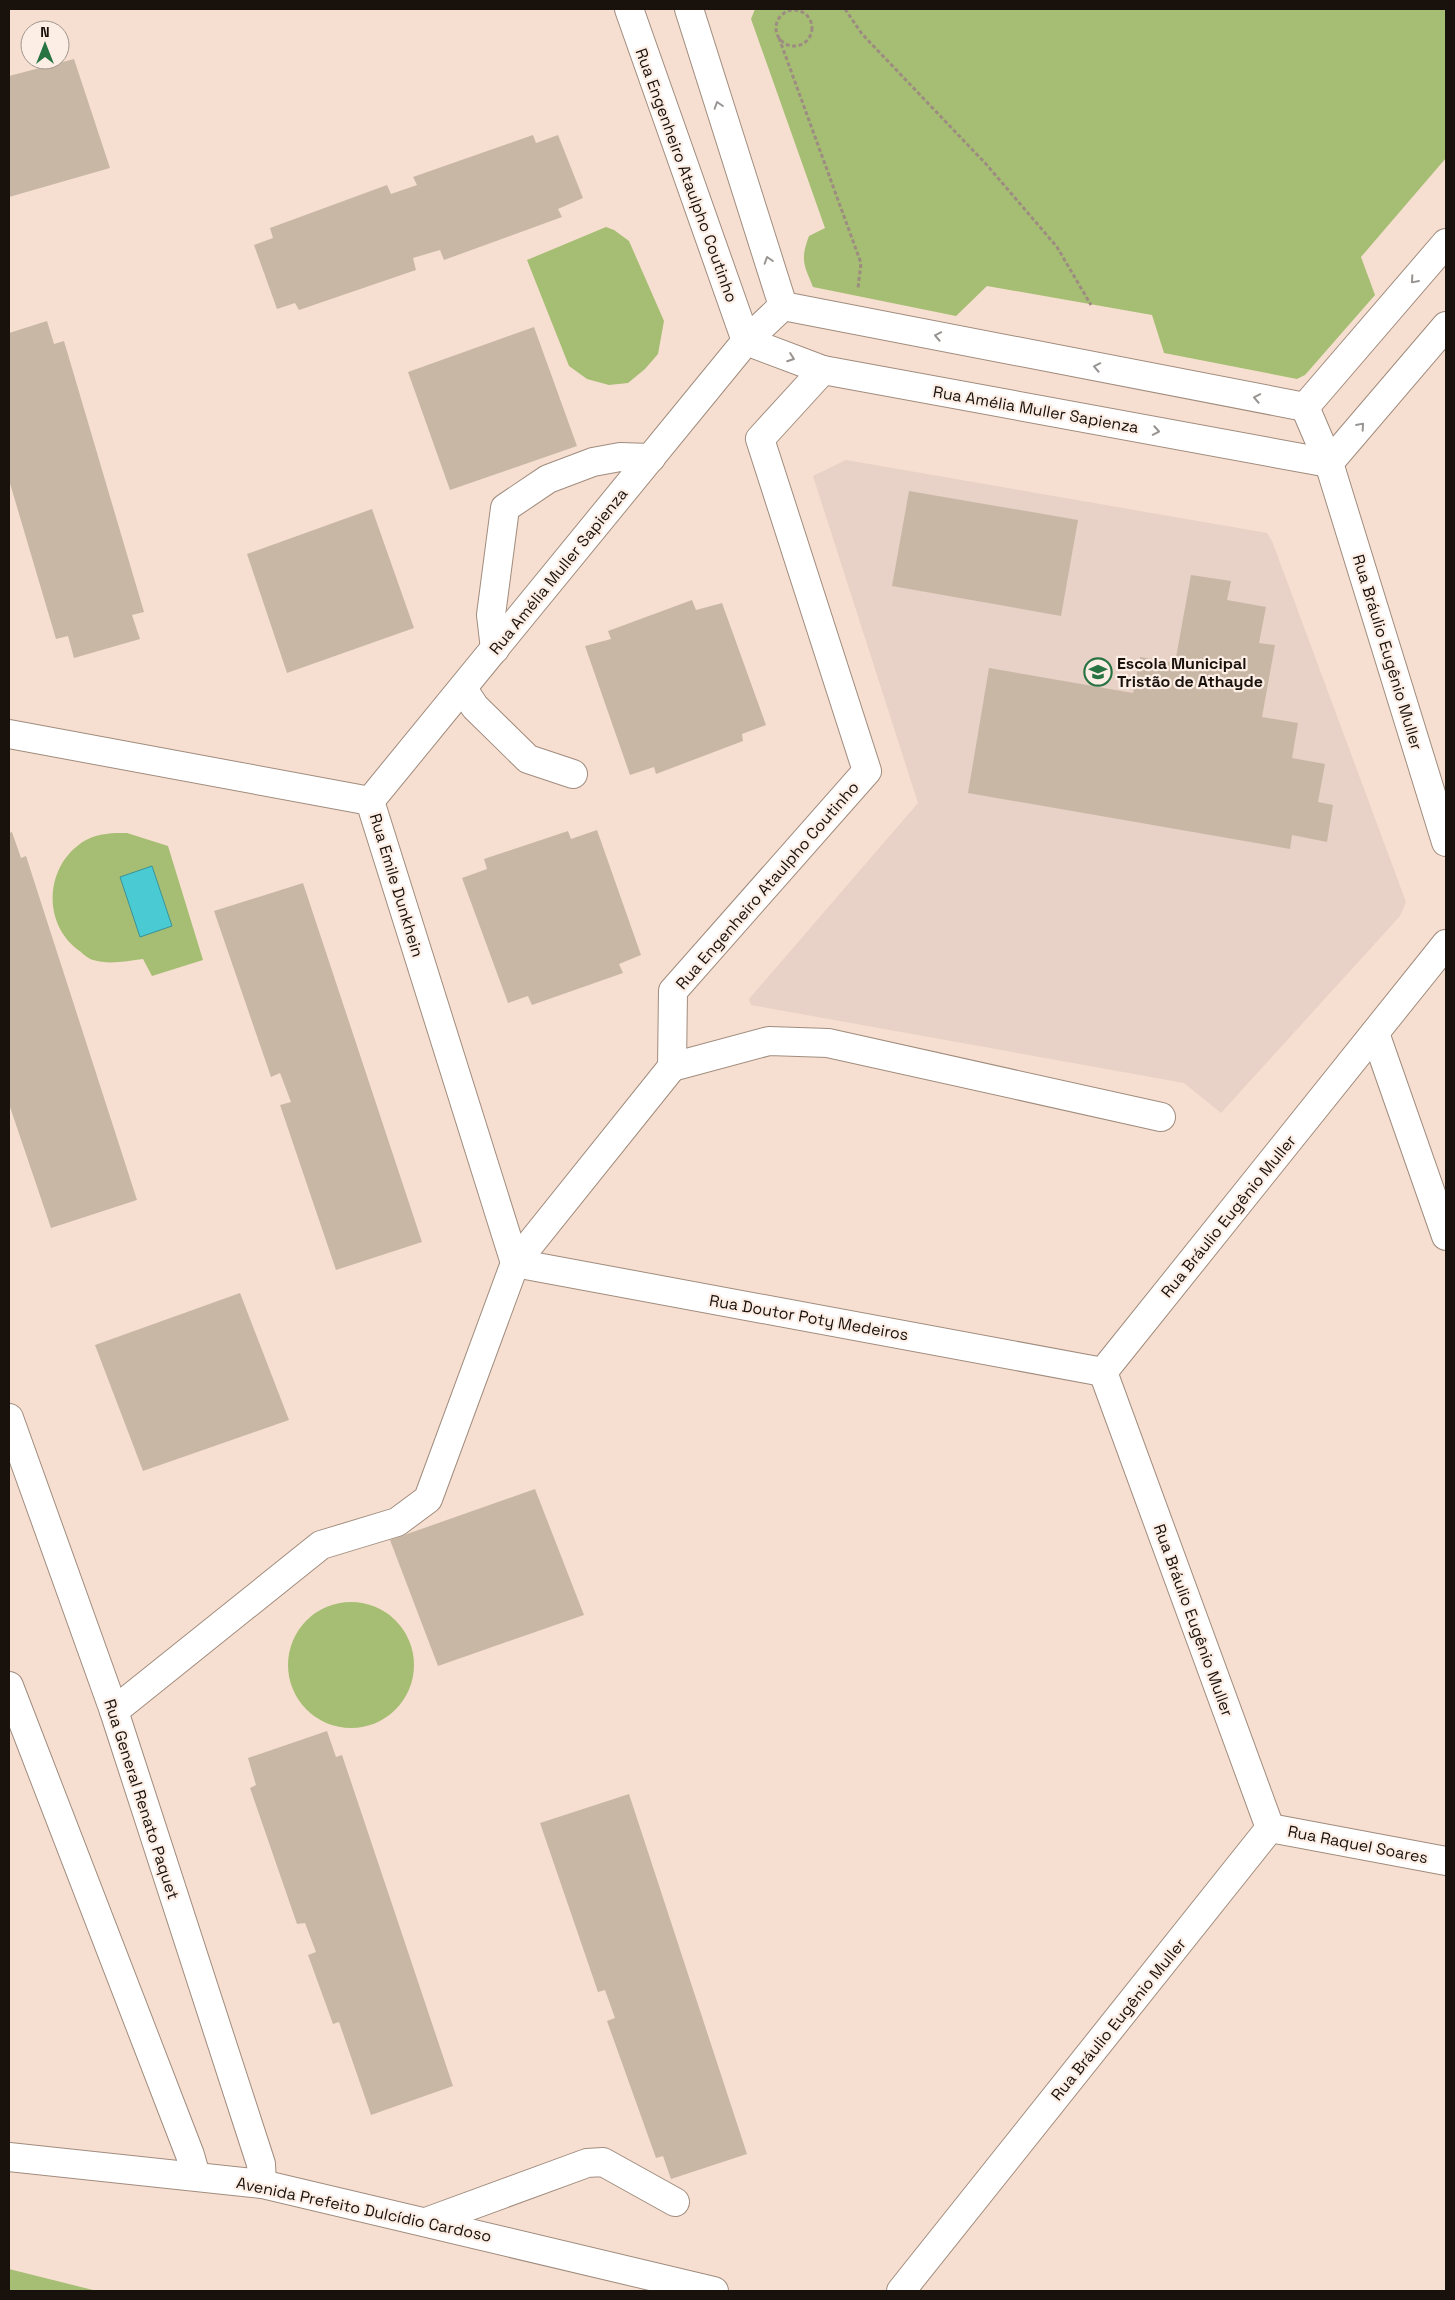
<svg xmlns="http://www.w3.org/2000/svg" width="1455" height="2300" font-family="'Space Grotesk',sans-serif">
	<rect width="100%" height="100%" fill="#f6dfd0"/>
	<!-- education -->
	<path fill="#e8d1c6" d="M846,460L1267,533L1272,541L1406,902L1400,916L1221,1113L1184,1083L751,1005L749,999L918,803L813,476Z"/>
	<!-- green -->
	<g fill="#a6be73">
		<path d="M755,9H1446V158L1361,257L1375,295L1305,375L1297,379L1164,353L1152,315L987,286L956,316L813,287C804,265 800,260 809,236L825,228L751,19Z"/>
		<path d="M606,227L614,230L629,241L664,321L658,354L645,369L628,383L609,385L587,379L569,366L527,260Z"/>
		<path d="M127,833L168,846L203,960L152,976L143,959C127,961 109,965 93,960C89,959 84,955 81,952C41,925 44,864 86,840C99,833 113,833 127,833Z"/>
		<circle cx="351" cy="1665" r="63"/>
		<path d="M9,2269L97,2291H9Z"/>
	</g>
	<!-- water -->
	<path fill="#4acad2" stroke="#3b9297" d="M152,866L172,926L140,937L120,877Z"/>
	<!-- building -->
	<g fill="#c9b7a5">
		<path d="M74,59L110,168L9,197V76Z"/>
		<path d="M533,135L536,143L558,135L583,198L558,209L562,217L444,260L440,250L413,258L416,270L299,310L295,303L277,309L254,245L273,238L270,228L387,185L391,194L417,185L413,177Z"/>
		<path d="M47,321L54,344L64,341L144,612L132,615L140,639L74,658L68,636L56,639L9,480V333Z"/>
		<path d="M534,327L577,446L450,490L408,372Z"/>
		<path d="M909,491L1078,520L1061,616L892,586Z"/>
		<path d="M372,509L414,628L287,673L247,554Z"/>
		<path d="M1191,575L1231,581L1227,600L1266,607L1259,643L1275,645L1262,717L1298,723L1292,758L1325,764L1318,802L1333,805L1327,842L1292,835L1290,849L968,793L989,668L1133,693L1140,657L1175,663Z"/>
		<path d="M692,600L696,610L722,603L766,725L742,734L743,741L656,774L654,767L630,775L585,646L611,639L608,631Z"/>
		<path d="M597,830L641,955L619,964L623,973L532,1005L528,996L508,1003L462,878L487,869L484,859L568,831L571,839Z"/>
		<path d="M12,832L21,858L26,856L137,1200L51,1228L9,1104V833Z"/>
		<path d="M303,883L422,1242L336,1270L280,1105L291,1102L280,1073L271,1077L214,911Z"/>
		<path d="M240,1293L289,1420L143,1471L95,1345Z"/>
		<path d="M535,1489L584,1615L438,1666L390,1540Z"/>
		<path d="M327,1731L336,1757L342,1755L453,2086L371,2115L339,2022L333,2024L308,1955L316,1952L305,1923L297,1924L250,1788L256,1785L248,1758Z"/>
		<path d="M629,1794L747,2154L671,2179L663,2156L656,2158L607,2021L615,2018L605,1990L598,1992L540,1823Z"/>
	</g>
	<g fill="none" stroke-linecap="round" stroke-linejoin="round">
		<!-- minor casing -->
		<g stroke="#a08c7e" stroke-width="30">
			<g id="minor">
				<path d="M629,9L746,341L823,370L1329,463L1446,326"/>
				<path d="M689,9L783,306"/>
				<path d="M783,306L1305,407"/>
				<path d="M1305,407L1329,463L1446,842"/>
				<path d="M1305,407L1446,243"/>
				<path d="M495,649L491,615L505,508L548,479L593,462L620,457L651,458"/>
				<path d="M463,689L475,707L528,759L573,774"/>
				<path d="M9,734L370,801L515,1263"/>
				<path d="M370,801L746,341L783,306"/>
				<path d="M1375,1033L1446,1236"/>
				<path d="M672,1067L769,1041L828,1043L1161,1117"/>
				<path d="M515,1263L1103,1372"/>
				<path d="M9,1418L114,1711L261,2164L262,2184"/>
				<path d="M9,1686L190,2155L196,2176"/>
				<path d="M114,1711L321,1545L397,1522L428,1499L515,1263L672,1067L673,991L867,771L760,439L823,370"/>
				<path d="M1270,1828L1446,1861"/>
				<path d="M9,2157L262,2184L714,2291"/>
				<path d="M426,2222L587,2163L603,2162L675,2202"/>
				<path d="M901,2291L1270,1828L1103,1372L1446,944"/>
			</g>
		</g>
		<!-- path -->
		<g stroke="#9d8c81" stroke-width="3" stroke-dasharray="4 2.5" stroke-linecap="butt">
			<path d="M845,9L862,34L986,164L1057,247L1091,305"/>
			<circle cx="794" cy="28" r="18"/>
			<path d="M779,38L861,263L858,288"/>
		</g>
		<!-- minor -->
		<use href="#minor" stroke="#fff" stroke-width="28"/>
	</g>
	<!-- one-way arrows -->
	<defs><path id="oneway-chevron" d="M-2-3.5L2.5 0L-2 3.5" fill="none" stroke-width="1.6" stroke-linecap="round" stroke-linejoin="round" transform="scale(1.25)"/></defs>
	<g stroke="#989492">
		<use href="#oneway-chevron" transform="translate(718 105) rotate(-108)"/>
		<use href="#oneway-chevron" transform="translate(768 260) rotate(-108)"/>
		<use href="#oneway-chevron" transform="translate(1414 280) rotate(131)"/>
		<use href="#oneway-chevron" transform="translate(938 336) rotate(-169)"/>
		<use href="#oneway-chevron" transform="translate(791 358) rotate(20)"/>
		<use href="#oneway-chevron" transform="translate(1097 367) rotate(-169)"/>
		<use href="#oneway-chevron" transform="translate(1257 398) rotate(-169)"/>
		<use href="#oneway-chevron" transform="translate(1361 426) rotate(-49)"/>
		<use href="#oneway-chevron" transform="translate(1156 431) rotate(10)"/>
	</g>
	<!-- icons -->
	<defs>
		<g id="school-ring" transform="scale(1.4375)"><circle r="9.5" fill="#fceee5" stroke="#277342" stroke-width="1.5"/><path d="M0-5L7-2L0 1L-7-2ZM-4 1L0 2.5L4 1V4Q0 6-4 4Z" fill="#277342"/></g>
	</defs>
	<g fill-rule="evenodd">
		<use href="#school-ring" x="1098" y="672"/>
	</g>
	<g text-anchor="middle" stroke-width="4.5" stroke-linejoin="round" paint-order="stroke">
		<!-- street labels -->
		<g font-size="16" fill="#19110c" stroke="#fceee5">
			<text transform="translate(687 175) rotate(70)" y="6">Rua Engenheiro Ataulpho Coutinho</text>
			<text transform="translate(1036 409) rotate(10)" y="6">Rua Amélia Muller Sapienza</text>
			<text transform="translate(558 571) rotate(-51)" y="6">Rua Amélia Muller Sapienza</text>
			<text transform="translate(1388 652) rotate(73)" y="6">Rua Bráulio Eugênio Muller</text>
			<text transform="translate(397 885) rotate(73)" y="6">Rua Emile Dunkhein</text>
			<text transform="translate(767 885) rotate(-49)" y="6">Rua Engenheiro Ataulpho Coutinho</text>
			<text transform="translate(1228 1216) rotate(-51)" y="6">Rua Bráulio Eugênio Muller</text>
			<text transform="translate(809 1317) rotate(10)" y="6">Rua Doutor Poty Medeiros</text>
			<text transform="translate(1194 1620) rotate(70)" y="6">Rua Bráulio Eugênio Muller</text>
			<text transform="translate(142 1799) rotate(72)" y="6">Rua General Renato Paquet</text>
			<text transform="translate(1358 1844) rotate(11)" y="6">Rua Raquel Soares</text>
			<text transform="translate(1118 2019) rotate(-51)" y="6">Rua Bráulio Eugênio Muller</text>
			<text transform="translate(364 2209) rotate(12)" y="6">Avenida Prefeito Dulcídio Cardoso</text>
		</g>
		<!-- poi labels -->
		<g font-size="16" font-weight="bold" fill="#19110c" stroke="#fceee5" text-anchor="start">
			<text x="1117" y="669">Escola Municipal<tspan x="1117" dy="18">Tristão de Athayde</tspan></text>
		</g>
	</g>
	<!-- border -->
	<rect width="1455" height="2300" fill="none" stroke="#19110c" stroke-width="20"/>
	<!-- north arrow -->
	<g transform="translate(45 45)"><circle r="24" fill="#fceee5" stroke="#a1968e"/>
	<path d="M0-4L9 19L0 12L-9 19Z" fill="#277342"/>
	<text y="-8" font-size="14" font-weight="bold" text-anchor="middle" fill="#19110c">N</text>
	</g>
</svg>
